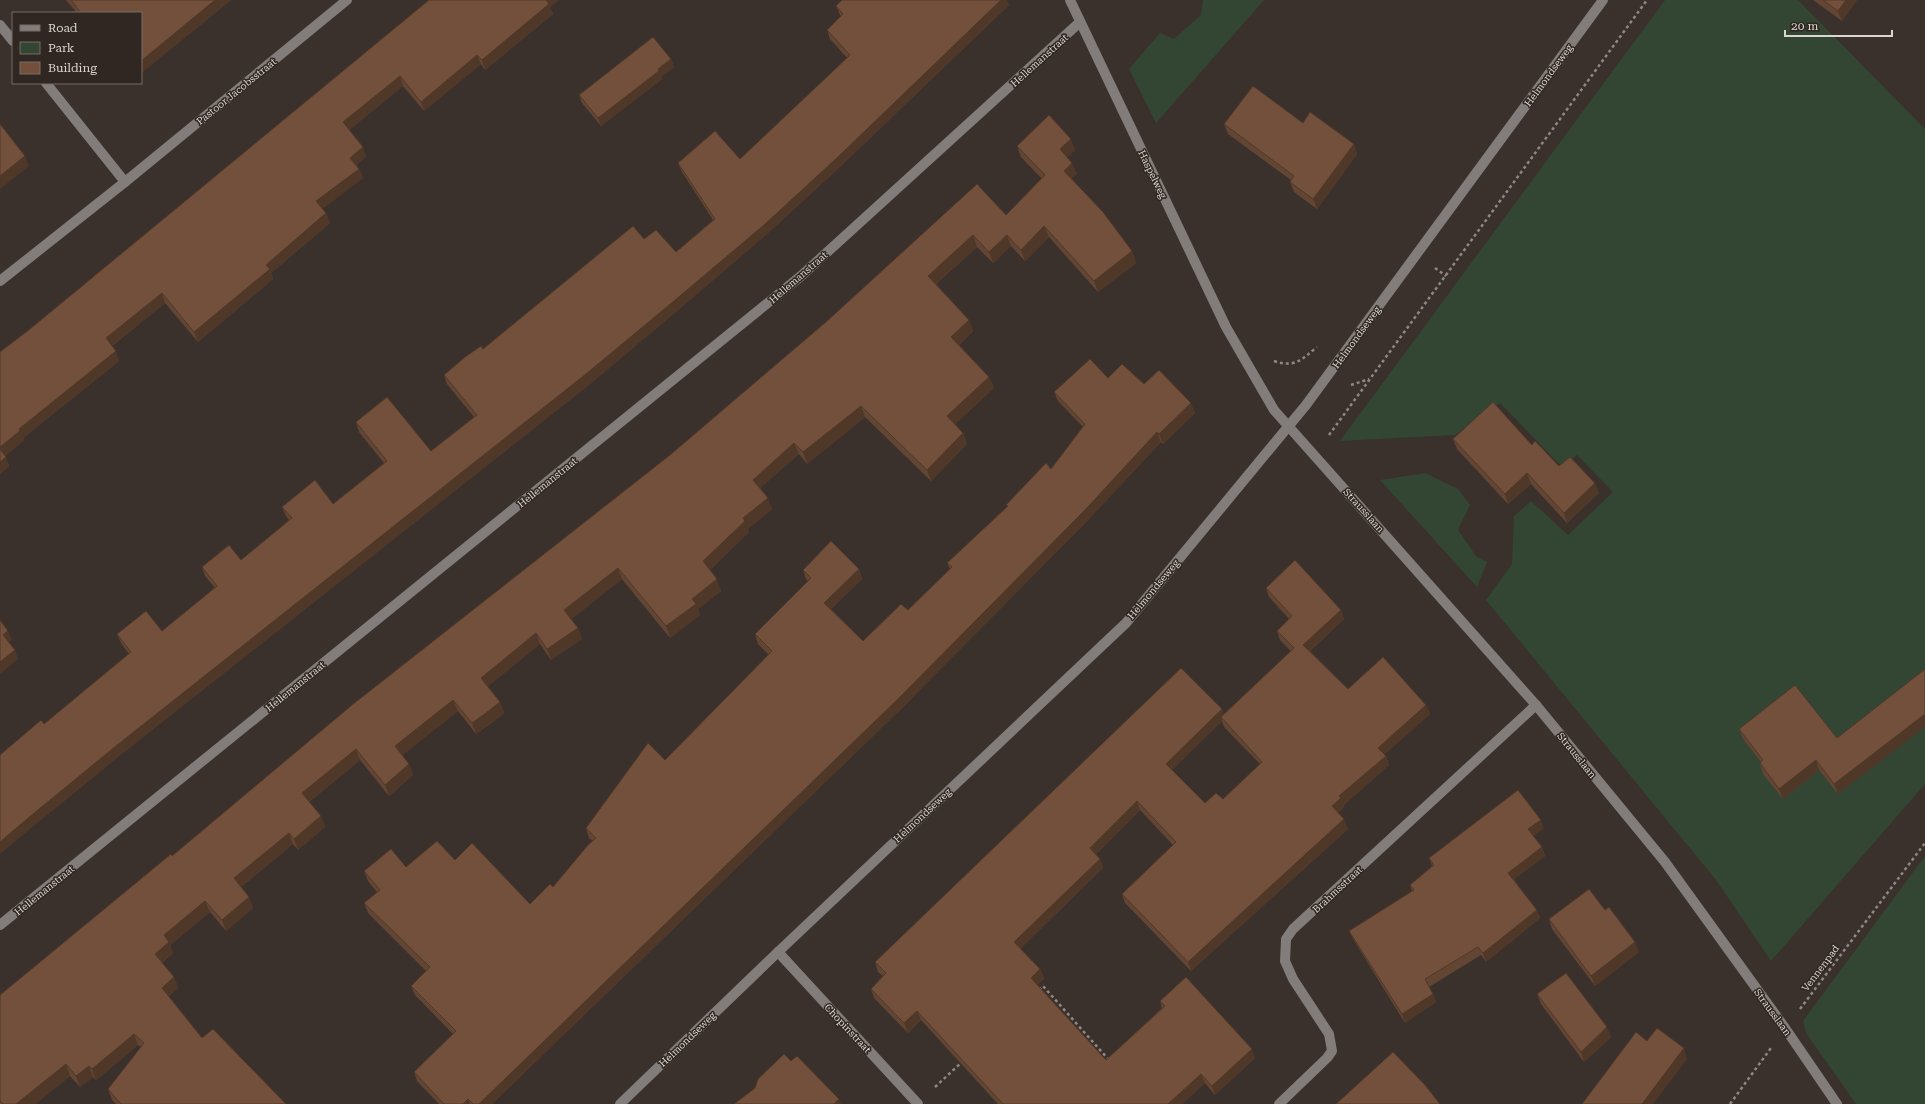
<svg xmlns="http://www.w3.org/2000/svg" width="1925" height="1104" font-family="'Roboto Serif',serif">
	<rect width="100%" height="100%" fill="#3a312c"/>
	<!-- green -->
	<g fill="#324633">
		<path d="M1203,0H1264L1156,123L1129,69L1160,33L1174,39L1201,15Z"/>
		<path d="M1665,0H1798L1925,129V784L1771,961L1716,880L1486,600L1512,564L1514,516L1531,501L1568,535L1613,492L1577,455L1562,467L1500,403L1455,435L1340,441Z"/>
		<path d="M1425,473L1458,489L1470,505L1458,530L1476,556L1487,562L1477,587L1380,480Z"/>
		<path d="M1925,856V1104H1856L1806,1033L1803,1021Z"/>
	</g>
	<g fill="none" stroke-linecap="round" stroke-linejoin="round">
		<!-- path -->
		<g stroke="#8e8782" stroke-width="2.5" stroke-dasharray="3 3" stroke-linecap="butt">
			<path d="M1435,268L1446,276"/>
			<path d="M1274,361C1295,368 1301,360 1317,347"/>
			<path d="M1351,385L1369,379"/>
			<path d="M1329,435L1647,0"/>
			<path d="M1039,990L1043,986L1109,1060"/>
			<path d="M1800,1009L1925,843"/>
			<path d="M935,1087L962,1062"/>
			<path d="M1730,1104L1771,1048"/>
		</g>
		<!-- minor -->
		<g stroke="#827c7a" stroke-width="10">
			<path d="M1070,0L1226,327L1274,410L1536,705L1665,862L1785,1028L1837,1104"/>
			<path d="M0,25L13,41"/>
			<path d="M46,83L125,182"/>
			<path d="M0,281L125,182L347,0"/>
			<path d="M0,925L801,276L1080,22"/>
			<path d="M778,952L918,1104"/>
			<path d="M620,1104L778,952L1126,623L1306,405L1603,0"/>
			<path d="M1279,1104L1327,1058L1332,1051L1329,1034L1293,979L1285,961L1286,939L1293,929L1536,705"/>
		</g>
	</g>
	<!-- wall -->
	<g fill="#634533" fill-rule="evenodd">
		<path d="M66,0H231L141,73V13H77Z"/>
		<path d="M429,0L550,7L553,14L485,70L481,64L424,111L403,86L349,130L366,156L356,165L359,169L363,178L322,209L326,213L330,223L271,273L273,279L198,342L165,303L112,346L119,361L23,438L24,440L5,456L9,466L0,474V352L30,329Z"/>
		<path d="M1813,0H1857L1842,21Z"/>
		<path d="M1009,5L842,165L767,234L677,311L590,384L119,756L37,823L129,654L121,643L117,634L162,631L215,588L205,576L202,567L241,560L289,520L286,516L282,507L333,504L384,463L359,432L356,422L431,451L474,417L447,384L444,375L483,349L644,239L676,252L713,220L682,172L678,163L740,159L847,58L830,39L827,30L841,17L836,6Z"/>
		<path d="M671,59L674,67L661,77L662,79L601,126L582,103L579,95Z"/>
		<path d="M1303,123L1354,144L1357,154L1317,209L1294,192L1290,182L1291,180L1228,134L1224,124Z"/>
		<path d="M1017,146L1075,150L1067,157L1077,174L1071,179L1132,251L1136,263L1098,292L1049,237L1025,261L1011,246L993,263L977,247L936,284L969,320L973,331L959,345L989,377L994,388L955,424L963,433L967,444L931,481L865,417L807,464L799,454L760,488L772,509L748,529L749,532L710,570L721,591L698,609L700,615L670,638L622,579L571,619L578,628L582,639L551,660L540,644L488,686L500,702L504,713L490,724L476,734L458,711L402,755L409,764L413,775L389,796L360,760L309,802L321,816L325,827L298,850L293,844L241,887L249,897L253,908L226,931L210,912L170,945L173,953L162,963L174,977L178,988L169,996L202,1038L286,1104H116L112,1100L108,1089L141,1047L138,1045L96,1080L93,1077L80,1087L70,1076L35,1104H0V995L670,455L826,322L1006,215L1042,179L1021,157Z"/>
		<path d="M1108,378L1144,384L1195,413L1163,444L1161,442L1088,520L901,709L492,1104H439L417,1081L414,1072L453,1034L415,995L411,986L426,971L368,913L364,903L377,892L368,881L364,871L406,867L455,860L530,904L553,887L593,841L589,838L586,828L665,760L769,655L758,644L755,634L808,581L806,579L803,570L859,569L862,579L831,609L863,641L908,610L950,569L947,563L1007,507L1006,505L1051,469L1083,427L1058,401L1054,392Z"/>
		<path d="M1453,439L1532,445L1559,466L1599,493L1567,523L1531,484L1508,504L1457,449Z"/>
		<path d="M1266,588L1341,610L1344,619L1310,651L1348,689L1426,705L1430,714L1384,754L1386,756L1389,765L1344,805V807L1338,813L1348,829L1191,971L1125,903L1122,894L1173,845L1140,810L1096,854L1100,859L1103,868L1020,949L1040,969L1044,978L1037,985L1106,1060L1162,1008L1160,1001L1255,1058L1215,1095L1205,1083L1182,1104H998L921,1020L908,1033L874,998L871,989L883,976L878,972L875,962L1224,715L1291,651L1280,640L1277,631L1289,619L1269,597ZM1222,721L1224,727L1260,764L1223,799L1205,803L1172,770Z"/>
		<path d="M1739,729L1837,738L1838,794L1819,770L1783,799L1763,774L1760,763L1761,762L1743,739Z"/>
		<path d="M1544,828L1533,836L1542,847L1545,856L1514,879L1540,918L1486,962L1481,955L1429,987L1436,1002L1405,1023L1353,939L1349,931L1412,891L1410,885L1432,866L1429,858Z"/>
		<path d="M1605,910L1639,952L1595,986L1552,929L1549,919Z"/>
		<path d="M1537,994L1611,1037L1584,1062L1541,1004Z"/>
	</g>
	<!-- shaded-wall -->
	<g fill="#503829">
		<path d="M215,0H231L141,73V61Z"/>
		<path d="M545,0H559L550,7L553,14L485,70L482,60Z"/>
		<path d="M1001,0H1007L1009,5L842,165L767,234L677,311L590,384L119,756L37,823L0,854V842Z"/>
		<path d="M1846,0H1857L1842,21L1838,11Z"/>
		<path d="M477,55L481,64L424,111L421,102Z"/>
		<path d="M671,59L674,67L661,77L662,79L601,126L598,118Z"/>
		<path d="M400,76L403,86L347,132L343,122Z"/>
		<path d="M1071,139L1075,150L1064,160L1060,149Z"/>
		<path d="M1354,144L1357,154L1317,209L1313,199Z"/>
		<path d="M363,147L366,156L353,167L350,158Z"/>
		<path d="M25,156L29,166L0,189V176Z"/>
		<path d="M1072,163L1077,174L1068,182L1064,171Z"/>
		<path d="M359,169L363,178L320,211L316,201Z"/>
		<path d="M326,213L330,223L271,273L273,279L198,342L194,332L266,265Z"/>
		<path d="M1044,226L1049,237L1025,261L1021,250Z"/>
		<path d="M973,235L977,247L932,287L928,276Z"/>
		<path d="M1007,235L1011,246L993,263L989,252Z"/>
		<path d="M1132,251L1136,263L1098,292L1094,281Z"/>
		<path d="M162,293L165,303L109,348L106,338Z"/>
		<path d="M969,320L973,331L955,348L951,337Z"/>
		<path d="M116,351L119,361L23,438L24,440L3,458L0,451V447L19,429Z"/>
		<path d="M989,377L994,388L951,428L947,416Z"/>
		<path d="M1191,403L1195,413L1163,444L1159,434Z"/>
		<path d="M861,406L865,417L807,464L803,452Z"/>
		<path d="M1157,432L1161,442L1088,520L901,709L492,1104H479Z"/>
		<path d="M963,433L967,444L931,481L927,470Z"/>
		<path d="M794,443L799,454L757,491L753,480Z"/>
		<path d="M6,457L9,466L0,474V462Z"/>
		<path d="M1527,473L1531,484L1508,504L1505,494Z"/>
		<path d="M1595,483L1599,493L1567,523L1564,513Z"/>
		<path d="M768,498L772,509L748,529L749,532L707,573L703,561L743,518Z"/>
		<path d="M618,568L622,579L568,622L564,610Z"/>
		<path d="M859,569L862,579L828,612L824,603Z"/>
		<path d="M717,579L721,591L698,609L700,615L670,638L666,626L692,599Z"/>
		<path d="M1341,610L1344,619L1306,654L1303,645Z"/>
		<path d="M578,628L582,639L551,660L547,649Z"/>
		<path d="M8,631L12,640L6,644L3,635Z"/>
		<path d="M536,633L540,644L485,689L481,678Z"/>
		<path d="M15,650L18,659L0,674V662Z"/>
		<path d="M453,700L458,711L399,758L395,746Z"/>
		<path d="M500,702L504,713L476,734L472,723Z"/>
		<path d="M1426,705L1430,714L1382,757L1378,748Z"/>
		<path d="M1222,709L1225,718L1221,717L1222,721L1169,773L1166,764Z"/>
		<path d="M1925,714V727L1838,794L1834,784Z"/>
		<path d="M356,749L360,760L306,804L302,793Z"/>
		<path d="M1386,756L1389,765L1344,805V807L1336,815L1332,806L1339,796Z"/>
		<path d="M1816,760L1819,770L1783,799L1779,789Z"/>
		<path d="M409,764L413,775L389,796L385,785Z"/>
		<path d="M1137,801L1140,810L1093,857L1090,848Z"/>
		<path d="M321,816L325,827L298,850L294,839Z"/>
		<path d="M1344,819L1348,829L1191,971L1188,962Z"/>
		<path d="M1541,820L1544,828L1531,838L1528,829Z"/>
		<path d="M289,833L293,844L238,889L234,878Z"/>
		<path d="M1542,847L1545,856L1511,881L1508,873Z"/>
		<path d="M1100,859L1103,868L1018,951L1014,942Z"/>
		<path d="M249,897L253,908L226,931L222,920Z"/>
		<path d="M205,901L210,912L170,945L173,953L159,965L155,954L164,935Z"/>
		<path d="M1537,910L1540,918L1486,962L1483,953Z"/>
		<path d="M1635,942L1639,952L1595,986L1591,976Z"/>
		<path d="M1040,969L1044,978L1035,987L1031,978Z"/>
		<path d="M174,977L178,988L166,999L162,988Z"/>
		<path d="M1433,994L1436,1002L1405,1023L1402,1014Z"/>
		<path d="M917,1011L921,1020L908,1033L904,1023Z"/>
		<path d="M1607,1027L1611,1037L1584,1062L1581,1052Z"/>
		<path d="M134,1034L138,1045L96,1080L92,1069Z"/>
		<path d="M1684,1048L1687,1059L1653,1104H1642Z"/>
		<path d="M1252,1049L1255,1058L1215,1095L1212,1086Z"/>
		<path d="M66,1064L70,1076L35,1104H16Z"/>
		<path d="M89,1066L93,1077L80,1087L76,1076Z"/>
		<path d="M1201,1074L1205,1083L1182,1104H1168Z"/>
		<path d="M468,1099L470,1104H463Z"/>
		<path d="M839,1099L841,1104H834Z"/>
	</g>
	<!-- building -->
	<g fill="#73503b" stroke="#503829">
		<path d="M71,0H215L141,61V13H81Z"/>
		<path d="M429,0H546L549,4L482,60L477,55L421,102L400,76L343,122L363,147L350,158L359,169L316,201L326,213L266,265L270,269L194,332L162,293L106,338L116,351L19,429L20,431L0,447V352L30,329Z"/>
		<path d="M842,0H1001L839,156L764,225L674,301L586,374L116,746L33,814L0,842V755L41,720L44,724L131,652L117,634L146,611L162,631L217,586L202,567L229,545L241,560L292,518L282,507L315,480L333,504L387,461L356,422L387,397L431,451L477,415L444,375L465,357L481,346L483,349L633,226L644,239L656,230L676,252L715,219L678,163L715,131L740,159L850,55L827,30L843,14L836,6Z"/>
		<path d="M1823,0H1846L1838,11Z"/>
		<path d="M653,37L671,59L658,69L659,71L598,118L579,95Z"/>
		<path d="M1253,86L1303,123L1310,112L1354,144L1313,199L1290,182L1294,176L1224,124Z"/>
		<path d="M1049,115L1071,139L1060,149L1072,163L1064,171L1103,212L1132,251L1094,281L1044,226L1021,250L1007,235L989,252L973,235L928,276L969,320L951,337L989,377L947,416L963,433L927,470L861,406L803,452L794,443L753,480L768,498L743,518L745,521L703,561L717,579L692,599L696,604L666,626L618,568L564,610L578,628L547,649L536,633L481,678L500,702L486,713L472,723L453,700L395,746L409,764L385,785L356,749L302,793L321,816L294,839L289,833L234,878L249,897L222,920L205,901L164,935L169,942L155,954L174,977L162,988L202,1038L213,1029L286,1104H121L108,1089L144,1043L134,1034L92,1069L89,1066L76,1076L66,1064L16,1104H3L0,1101V995L171,854L172,856L352,705L670,455L826,322L977,184L1006,215L1045,175L1017,146Z"/>
		<path d="M0,124L25,156L0,176Z"/>
		<path d="M1090,359L1108,378L1122,364L1144,384L1159,370L1191,403L1159,434L1157,432L1085,510L898,699L479,1104H473L468,1099L463,1104H444L414,1072L456,1031L411,986L430,967L364,903L380,890L364,871L391,849L406,867L437,841L455,860L472,843L530,904L550,884L553,887L588,845L596,838L586,828L648,743L665,760L772,651L755,634L811,578L803,570L831,541L859,569L824,603L863,641L901,604L908,610L952,567L947,563L1008,506L1006,505L1046,463L1051,469L1085,424L1054,392Z"/>
		<path d="M1493,402L1532,445L1535,441L1559,466L1570,457L1595,483L1564,513L1527,473L1505,494L1453,439Z"/>
		<path d="M0,449L6,457L0,462Z"/>
		<path d="M1295,560L1341,610L1303,645L1348,689L1383,657L1426,705L1378,748L1386,756L1339,796L1341,798L1332,806L1344,819L1188,962L1122,894L1176,842L1137,801L1090,848L1100,859L1014,942L1040,969L1031,978L1106,1060L1165,1006L1160,1001L1186,977L1252,1049L1212,1086L1201,1074L1168,1104H1003L917,1011L904,1023L871,989L886,973L875,962L1181,668L1222,709L1166,764L1205,803L1216,793L1223,799L1262,762L1221,717L1294,648L1277,631L1292,616L1266,588Z"/>
		<path d="M0,620L8,631L3,635L15,650L0,662Z"/>
		<path d="M1925,669V714L1834,784L1816,760L1779,789L1760,763L1763,760L1739,729L1795,685L1837,738Z"/>
		<path d="M1518,790L1541,820L1528,829L1542,847L1508,873L1537,910L1483,953L1478,947L1425,979L1433,994L1402,1014L1349,931L1414,890L1410,885L1434,865L1429,858Z"/>
		<path d="M1589,889L1605,910L1609,907L1635,942L1591,976L1549,919Z"/>
		<path d="M1566,973L1607,1027L1581,1052L1537,994Z"/>
		<path d="M1657,1028L1684,1048L1642,1104H1582L1636,1032L1647,1041Z"/>
		<path d="M1393,1052L1425,1085L1440,1104H1336Z"/>
		<path d="M784,1054L791,1061L797,1056L839,1099L834,1104H734L755,1088L758,1079Z"/>
	</g>
	<g text-anchor="middle" stroke-width="3" stroke-linejoin="round" paint-order="stroke">
		<!-- street labels -->
		<g font-size="10" fill="#dbd5d1" stroke="#302722">
			<text transform="translate(1039 60) rotate(-42)" y="4">Hellemanstraat</text>
			<text transform="translate(1548 75) rotate(-54)" y="4">Helmondseweg</text>
			<text transform="translate(236 91) rotate(-39)" y="4">Pastoor Jacobsstraat</text>
			<text transform="translate(1153 174) rotate(64)" y="4">Haspelweg</text>
			<text transform="translate(798 277) rotate(-41)" y="4">Hellemanstraat</text>
			<text transform="translate(1356 337) rotate(-54)" y="4">Helmondseweg</text>
			<text transform="translate(547 482) rotate(-39)" y="4">Hellemanstraat</text>
			<text transform="translate(1364 510) rotate(48)" y="4">Strausslaan</text>
			<text transform="translate(1153 589) rotate(-50)" y="4">Helmondseweg</text>
			<text transform="translate(295 686) rotate(-39)" y="4">Hellemanstraat</text>
			<text transform="translate(1577 755) rotate(51)" y="4">Strausslaan</text>
			<text transform="translate(922 815) rotate(-43)" y="4">Helmondseweg</text>
			<text transform="translate(1337 889) rotate(-43)" y="4">Brahmsstraat</text>
			<text transform="translate(44 890) rotate(-39)" y="4">Hellemanstraat</text>
			<text transform="translate(1820 968) rotate(-53)" y="4">Vennenpad</text>
			<text transform="translate(1773 1012) rotate(54)" y="4">Strausslaan</text>
			<text transform="translate(848 1028) rotate(47)" y="4">Chopinstraat</text>
			<text transform="translate(687 1039) rotate(-44)" y="4">Helmondseweg</text>
		</g>
	</g>
	<!-- legend -->
	<rect x="12" y="12" width="130" height="72" fill="#302722" stroke="#746d68"/>
	<rect x="20" y="25" width="20" height="6" fill="#827c7a" stroke="#746d68"/>
	<text x="48" y="32" font-size="12" fill="#dbd5d1">Road</text>
	<rect x="20" y="42" width="20" height="12" fill="#324633" stroke="#746d68"/>
	<text x="48" y="52" font-size="12" fill="#dbd5d1">Park</text>
	<rect x="20" y="62" width="20" height="12" fill="#73503b" stroke="#746d68"/>
	<text x="48" y="72" font-size="12" fill="#dbd5d1">Building</text>
	<!-- scale -->
	<path d="M1785 30v6h107v-6" fill="none" stroke="#dbd5d1" stroke-width="2"/>
	<text x="1791" y="30" font-size="12" fill="#dbd5d1" stroke="#302722" stroke-width="3" paint-order="stroke">20 m</text>
</svg>
